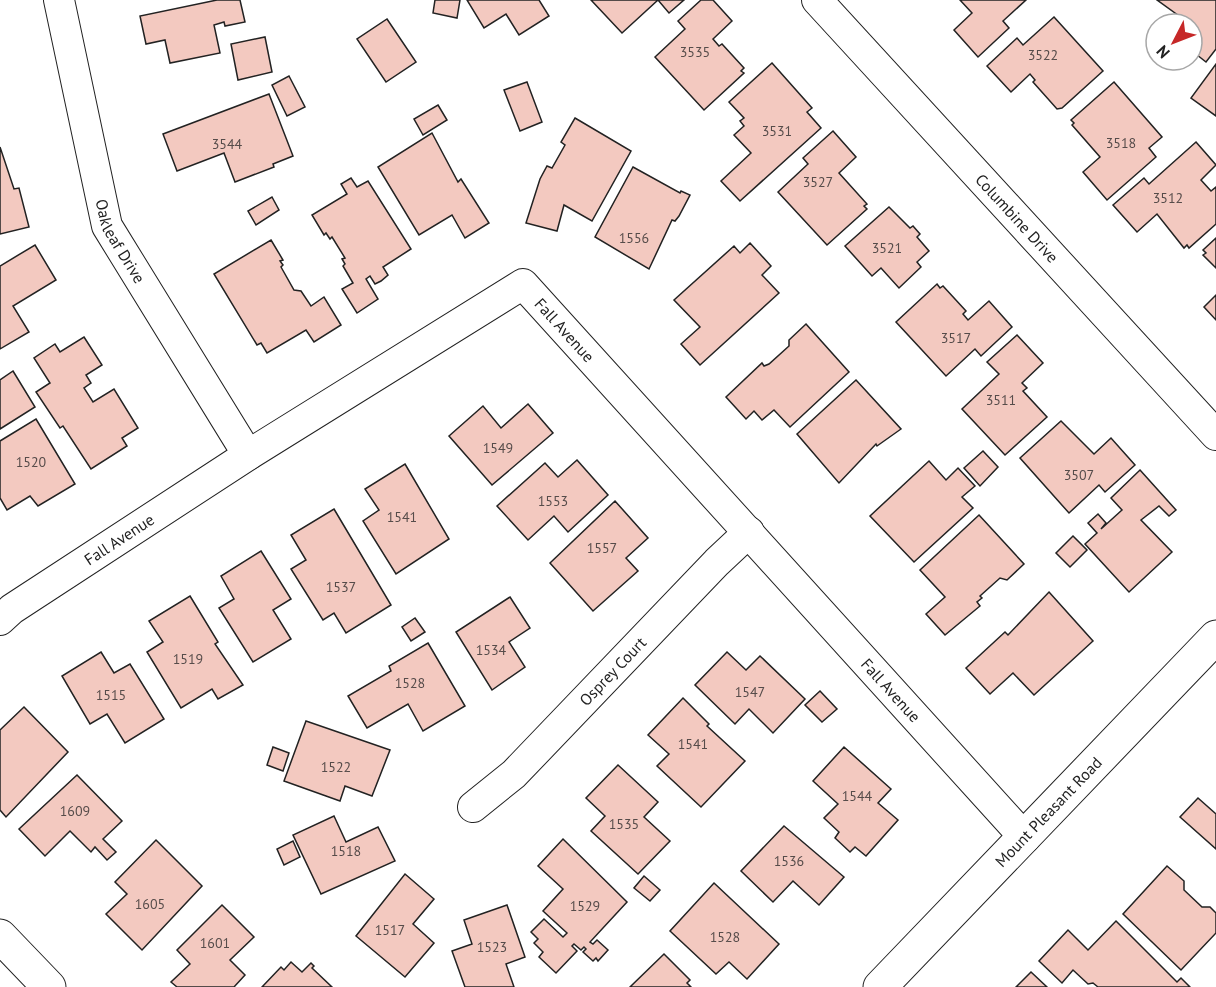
<svg xmlns="http://www.w3.org/2000/svg" width="1216" height="987" font-family="'PT Sans',sans-serif">
	<rect width="100%" height="100%" fill="#fff"/>
	<!-- building -->
	<g fill="#f3c9c0" stroke="#222" stroke-width="1.5">
		<path d="M217,0H240L245,22L225,26L224,22L214,25L220,53L170,63L165,40L146,44L140,16Z"/>
		<path d="M435,0H460L457,18L433,13Z"/>
		<path d="M467,0H539L549,16L519,35L506,14L484,28Z"/>
		<path d="M591,0H684L669,13L658,0L622,33Z"/>
		<path d="M701,0H713L732,21L713,39L719,46L722,44L744,68L741,71L744,73L704,110L655,57L685,29L678,21Z"/>
		<path d="M960,0H1026L1003,21L1009,28L978,57L954,30L972,13Z"/>
		<path d="M1157,0H1216V49L1206,62L1192,51L1193,26Z"/>
		<path d="M1054,17L1103,71L1062,108L1057,109L1033,82L1035,80L1030,74L1011,92L987,66L1017,38L1023,45Z"/>
		<path d="M387,19L416,62L386,82L357,39Z"/>
		<path d="M265,37L272,72L238,80L231,44Z"/>
		<path d="M772,63L812,108L807,112L821,128L740,201L721,181L751,153L734,135L744,126L740,121L744,118L729,102Z"/>
		<path d="M1216,64V116L1191,98Z"/>
		<path d="M289,76L305,107L287,116L272,85Z"/>
		<path d="M527,82L542,122L520,131L504,90Z"/>
		<path d="M1114,82L1162,137L1149,148L1156,157L1107,200L1083,172L1100,157L1072,125L1074,123L1071,120Z"/>
		<path d="M269,94L293,156L273,164L274,167L235,182L224,153L177,171L163,134Z"/>
		<path d="M438,105L447,120L423,135L414,119Z"/>
		<path d="M575,118L631,151L592,221L564,205L557,231L526,223L540,179L547,166L552,168L565,145L561,142Z"/>
		<path d="M833,131L856,157L839,173L867,204L864,206L867,209L827,245L778,192L808,164L803,158Z"/>
		<path d="M432,133L458,182L461,179L489,223L465,238L452,215L419,235L378,167Z"/>
		<path d="M1196,142L1216,165L1201,180L1211,191L1216,187V224L1189,248L1187,245L1184,248L1157,214L1137,232L1113,205L1144,178L1149,184Z"/>
		<path d="M0,147L14,189L19,188L29,227L0,234Z"/>
		<path d="M633,167L680,193L681,191L690,195L679,216L675,221L672,220L649,269L595,237Z"/>
		<path d="M351,178L357,187L368,181L411,249L383,267L388,275L381,281L375,284L370,276L366,279L378,299L357,313L342,289L353,283L343,266L345,264L342,259L345,258L332,237L330,239L326,233L324,235L312,215L347,194L341,184Z"/>
		<path d="M272,197L279,210L256,225L248,211Z"/>
		<path d="M889,207L910,228L913,226L920,234L917,237L929,251L917,262L921,267L899,288L881,268L872,276L845,246Z"/>
		<path d="M1216,238V268L1203,255L1206,253L1203,250Z"/>
		<path d="M271,240L283,260L280,261L283,265L281,267L294,290L301,291L311,306L324,297L341,325L314,342L306,330L267,353L261,343L257,345L214,274Z"/>
		<path d="M750,243L771,266L762,275L779,293L700,365L681,344L700,327L674,300L734,246L740,253Z"/>
		<path d="M35,245L56,280L13,306L29,332L0,349V266Z"/>
		<path d="M937,284L940,288L943,286L966,311L963,314L968,320L989,301L1012,327L981,356L975,349L946,376L896,322Z"/>
		<path d="M1216,295V320L1204,307Z"/>
		<path d="M806,324L849,372L790,427L774,410L762,420L754,411L746,419L726,397L762,363L764,366L769,364L789,346V340Z"/>
		<path d="M1017,335L1043,363L1022,383L1027,388L1023,391L1047,417L1005,455L962,409L999,374L987,362Z"/>
		<path d="M84,337L102,365L86,375L91,383L84,388L93,402L114,389L138,428L122,438L127,446L91,469L63,426L60,428L36,392L50,383L34,358L55,344L60,352Z"/>
		<path d="M13,371L35,407L0,429V380Z"/>
		<path d="M856,380L901,429L877,446L876,444L839,483L797,434Z"/>
		<path d="M528,404L553,433L492,485L449,436L483,406L501,428Z"/>
		<path d="M36,419L75,484L38,506L30,496L7,510L0,498V441Z"/>
		<path d="M1061,421L1094,454L1111,438L1135,465L1105,492L1099,485L1069,513L1020,458Z"/>
		<path d="M983,451L998,467L980,486L964,468Z"/>
		<path d="M577,460L608,495L568,532L554,516L528,540L497,506L545,463L558,477Z"/>
		<path d="M929,461L946,480L958,468L975,486L962,497L973,508L914,562L870,516Z"/>
		<path d="M405,464L449,539L396,574L363,521L379,510L365,489Z"/>
		<path d="M1140,470L1176,510L1169,516L1159,506L1141,520L1172,552L1129,592L1085,544L1097,533L1088,523L1098,514L1106,523L1101,529L1122,510L1111,498Z"/>
		<path d="M615,501L648,538L626,558L638,571L593,611L550,563Z"/>
		<path d="M334,509L391,605L346,633L334,613L323,620L291,569L306,560L291,535Z"/>
		<path d="M979,515L1024,564L1007,580L1000,578L980,596L982,598L977,602L980,606L945,635L926,614L945,597L920,570Z"/>
		<path d="M1073,536L1087,550L1070,567L1056,553Z"/>
		<path d="M261,551L291,599L273,610L291,639L253,662L219,608L234,599L221,576Z"/>
		<path d="M1049,592L1093,641L1034,695L1013,673L990,694L966,668L1005,632L1008,635Z"/>
		<path d="M190,596L218,642L215,644L243,685L218,699L212,689L181,708L147,652L163,642L149,621Z"/>
		<path d="M510,597L530,628L509,642L525,667L492,690L456,632Z"/>
		<path d="M415,618L425,632L411,641L402,627Z"/>
		<path d="M428,643L465,706L423,731L408,704L367,728L348,696L391,671L389,666Z"/>
		<path d="M101,652L114,673L130,664L164,719L125,743L107,714L90,724L62,676Z"/>
		<path d="M727,652L746,670L760,656L805,699L773,733L749,709L735,724L695,685Z"/>
		<path d="M820,691L837,709L822,722L805,705Z"/>
		<path d="M683,698L709,724L707,726L745,761L701,807L657,766L669,754L648,735Z"/>
		<path d="M24,707L68,752L6,817L0,810V730Z"/>
		<path d="M306,721L390,750L372,796L345,786L340,801L284,781Z"/>
		<path d="M273,747L289,753L283,771L267,765Z"/>
		<path d="M844,747L891,789L878,803L898,820L866,856L855,847L850,852L835,838L839,832L824,818L838,804L813,781Z"/>
		<path d="M618,765L658,802L644,817L670,841L638,874L591,831L605,816L586,798Z"/>
		<path d="M77,775L122,821L103,839L116,852L107,860L95,847L91,852L70,831L45,856L19,829Z"/>
		<path d="M1198,798L1216,814V849L1180,817Z"/>
		<path d="M334,816L346,842L378,827L395,861L321,894L293,835Z"/>
		<path d="M784,826L844,877L819,905L793,881L773,902L741,871Z"/>
		<path d="M563,839L627,902L590,942L593,944L597,940L608,950L598,961L596,958L593,961L583,952L586,949L584,947L581,950L574,944L572,946L577,951L556,973L539,957L543,952L534,943L538,939L531,932L544,919L563,937L567,933L543,911L563,889L538,866Z"/>
		<path d="M156,840L202,886L142,950L106,914L127,894L115,882Z"/>
		<path d="M293,841L300,857L284,865L277,849Z"/>
		<path d="M1167,866L1184,881V890L1202,907H1210L1216,913V933L1181,970L1123,914Z"/>
		<path d="M405,874L434,899L413,924L434,943L405,977L356,936Z"/>
		<path d="M644,876L660,890L650,901L634,888Z"/>
		<path d="M714,883L779,944L747,979L729,962L716,974L670,931Z"/>
		<path d="M222,905L254,937L230,960L245,975L234,987H177L171,982L190,964L177,950Z"/>
		<path d="M507,905L525,957L506,964L514,987H465L452,951L472,944L464,920Z"/>
		<path d="M1116,921L1177,982L1181,978L1190,987H1098L1093,983L1088,984L1073,970L1062,983L1039,961L1068,930L1088,950Z"/>
		<path d="M664,954L690,980L687,983L691,987H630Z"/>
		<path d="M291,962L302,972L311,963L314,966L312,968L332,987H262L281,967L284,970Z"/>
		<path d="M1031,972L1047,987H1016Z"/>
	</g>
	<g fill="none" stroke-linecap="round" stroke-linejoin="round">
		<!-- street casing -->
		<g stroke="#222" stroke-width="32">
			<g id="street">
				<path id="s1" d="M59,0L107,226L248,455"/>
				<path id="s2" d="M817,0L1216,435"/>
				<path id="s3" d="M0,620L12,609L248,455L523,284L1025,838"/>
				<path id="s4" d="M473,807L514,774L717,562L749,532"/>
			</g>
		</g>
		<!-- secondary casing -->
		<g stroke="#222" stroke-width="35">
			<g id="secondary">
				<path d="M0,936L49,987"/>
				<path id="s5" d="M880,987L1216,637"/>
			</g>
		</g>
		<!-- street -->
		<use href="#street" stroke="#fff" stroke-width="30"/>
		<!-- secondary -->
		<use href="#secondary" stroke="#fff" stroke-width="33"/>
	</g>
	<g text-anchor="middle" stroke-width="4.5" stroke-linejoin="round" paint-order="stroke">
		<!-- number labels -->
		<g font-size="14" fill="#564c4a">
			<text x="695" y="57">3535</text>
			<text x="1043" y="60">3522</text>
			<text x="777" y="136">3531</text>
			<text x="1121" y="148">3518</text>
			<text x="227" y="149">3544</text>
			<text x="818" y="187">3527</text>
			<text x="1168" y="203">3512</text>
			<text x="634" y="243">1556</text>
			<text x="887" y="253">3521</text>
			<text x="956" y="343">3517</text>
			<text x="1001" y="405">3511</text>
			<text x="498" y="453">1549</text>
			<text x="31" y="467">1520</text>
			<text x="1079" y="480">3507</text>
			<text x="553" y="506">1553</text>
			<text x="402" y="522">1541</text>
			<text x="602" y="553">1557</text>
			<text x="341" y="592">1537</text>
			<text x="491" y="655">1534</text>
			<text x="188" y="664">1519</text>
			<text x="410" y="688">1528</text>
			<text x="750" y="697">1547</text>
			<text x="111" y="700">1515</text>
			<text x="693" y="749">1541</text>
			<text x="336" y="772">1522</text>
			<text x="857" y="801">1544</text>
			<text x="75" y="816">1609</text>
			<text x="624" y="829">1535</text>
			<text x="346" y="856">1518</text>
			<text x="789" y="866">1536</text>
			<text x="150" y="909">1605</text>
			<text x="585" y="911">1529</text>
			<text x="390" y="935">1517</text>
			<text x="725" y="942">1528</text>
			<text x="215" y="948">1601</text>
			<text x="492" y="952">1523</text>
		</g>
		<!-- street labels -->
		<g font-size="16" fill="#222" stroke="#fff">
			<text dy="6" stroke="none"><textPath href="#s2" startOffset="296">Columbine Drive</textPath></text>
			<text dy="6" stroke="none"><textPath href="#s1" startOffset="250">Oakleaf Drive</textPath></text>
			<text dy="6" stroke="none"><textPath href="#s3" startOffset="684">Fall Avenue</textPath></text>
			<text dy="6" stroke="none"><textPath href="#s3" startOffset="144">Fall Avenue</textPath></text>
			<text dy="6" stroke="none"><textPath href="#s4" startOffset="195">Osprey Court</textPath></text>
			<text dy="6" stroke="none"><textPath href="#s3" startOffset="1170">Fall Avenue</textPath></text>
			<text dy="6" stroke="none"><textPath href="#s5" startOffset="243">Mount Pleasant Road</textPath></text>
		</g>
	</g>
	<!-- north arrow -->
	<g transform="translate(1174 42) rotate(228)"><circle r="28" fill="#ffffff" stroke="#a7a7a7" stroke-width="1.5"/>
	<path d="M0-4.5L10 22L0 15L-10 22Z" fill="#c62828"/>
	<text y="-9" font-size="16" font-weight="bold" text-anchor="middle" fill="#222222">N</text>
	</g>
</svg>
